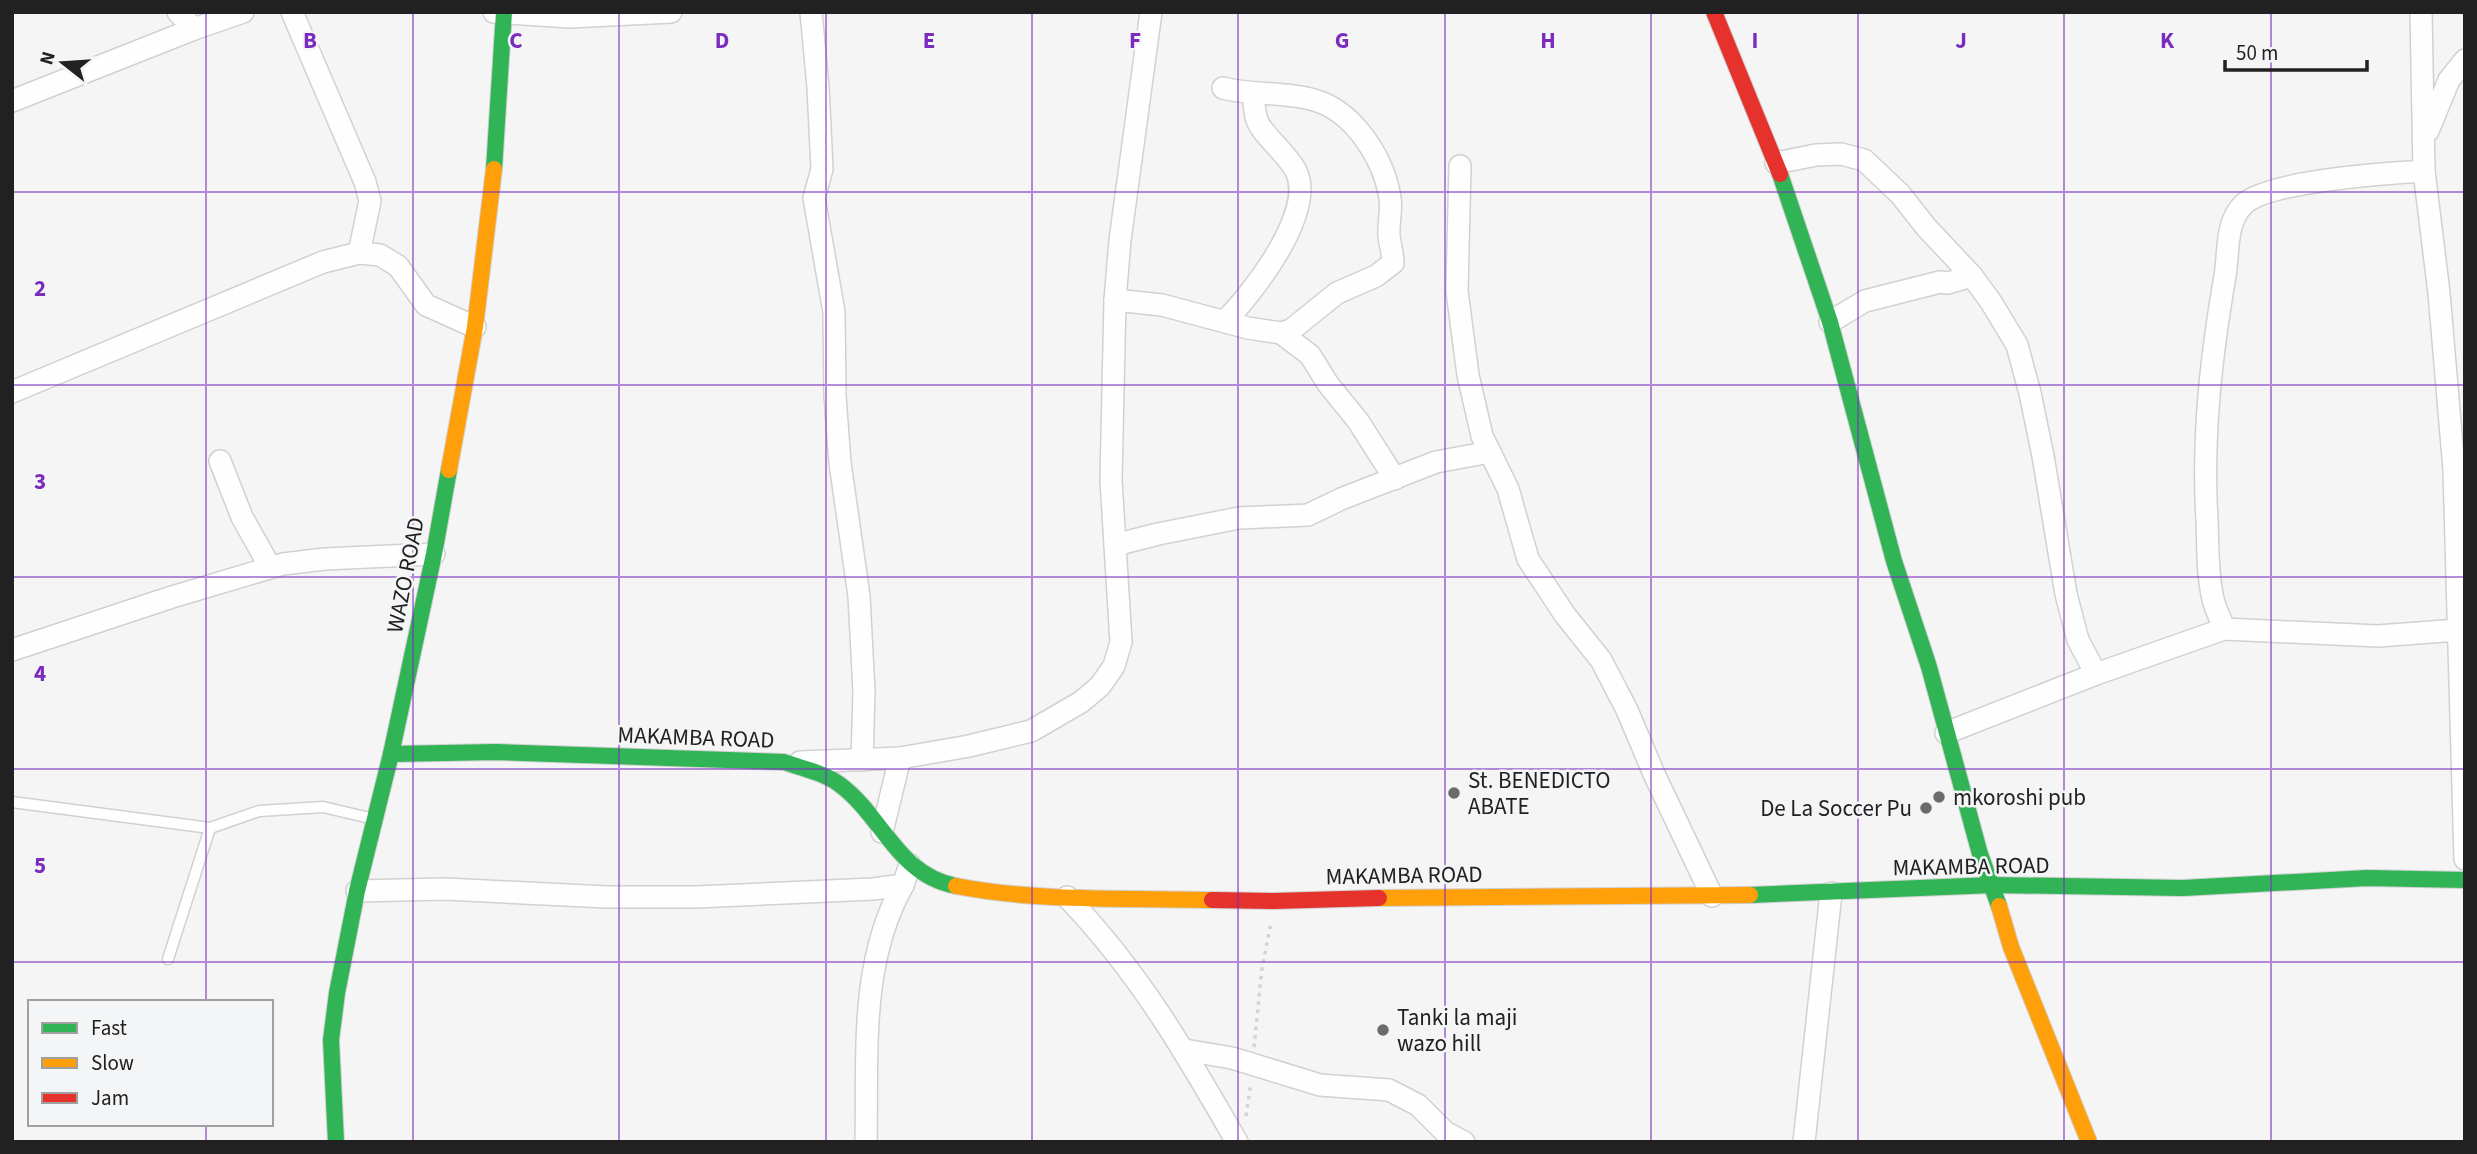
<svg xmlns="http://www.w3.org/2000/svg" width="2477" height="1154" font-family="'Source Sans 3',sans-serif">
	<rect width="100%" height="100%" fill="#f5f5f5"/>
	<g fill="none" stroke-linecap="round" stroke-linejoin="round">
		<!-- lane casing -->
		<g stroke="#d1d1d1" stroke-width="13">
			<g id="lane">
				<path d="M12,802L210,828L259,811L323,807L374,819"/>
				<path d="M168,959L210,828"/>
			</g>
		</g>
		<!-- street casing -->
		<g stroke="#d1d1d1" stroke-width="24">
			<g id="street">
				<path d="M178,12L194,29"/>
				<path d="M292,12L365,182L370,201L359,253"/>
				<path d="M494,12L570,17L671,12"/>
				<path d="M811,12L818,87L822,169L814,198L834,312L835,396L840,463L859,596L864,692L862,760"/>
				<path d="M2421,12L2424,171L2439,293L2454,470L2465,859"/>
				<path d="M12,101L194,29L243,12"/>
				<path d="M2428,131L2449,80L2465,60"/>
				<path d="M1776,163L1816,155L1841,154L1864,160L1900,194L1926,227L1972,276L1991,302L2017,345L2030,393L2043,456L2066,594L2078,640L2096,674"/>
				<path d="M1460,166L1457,291L1468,375L1482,436L1508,489L1528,559L1565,615L1601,660L1627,710L1654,774L1712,896"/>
				<path d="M1115,300L1162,305L1248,328L1281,333L1291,330L1337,293L1376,276L1393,263C1393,253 1390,245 1389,236C1388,223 1392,211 1390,198C1384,159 1354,111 1314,100C1285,91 1253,96 1223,88"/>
				<path d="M1225,321C1253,293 1316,212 1296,171C1286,152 1262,135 1257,120C1254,112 1254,102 1253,93"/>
				<path d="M1830,322L1865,301L1940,282L1948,283L1972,276"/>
				<path d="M1281,333L1310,355L1328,384L1358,421L1395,479"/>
				<path d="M12,392L323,262L359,253L380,255L398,266L426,305L475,327"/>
				<path d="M220,461L242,517L270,567"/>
				<path d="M1115,545L1158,534L1239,518L1308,515L1341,499L1436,462L1490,452"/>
				<path d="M2224,629C2221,619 2215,609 2213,599C2207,574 2208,545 2207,520C2202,437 2211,357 2225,276C2229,253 2225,223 2243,205C2267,181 2388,173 2424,171"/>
				<path d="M12,650L172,597L283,564L325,559L434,554"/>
				<path d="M1946,733L2096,674L2224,629L2378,636L2458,630"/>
				<path d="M800,762L900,758L969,746L1031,731L1081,702L1100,686L1114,666L1121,642L1111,480L1115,300L1120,240L1151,12"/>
				<path d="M882,832L900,758"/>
				<path d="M357,891L445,889L606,897H696L873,889L903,885L910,865"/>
				<path d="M1067,897C1139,972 1186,1053 1237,1142"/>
				<path d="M1185,1050L1232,1058L1320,1085L1389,1090L1418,1105L1445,1132L1464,1142"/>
				<path d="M866,1142C868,1056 859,963 903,885"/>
				<path d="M1804,1142L1831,893"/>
			</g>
		</g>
		<!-- fast casing -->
		<g stroke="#d1d1d1" stroke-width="18">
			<g id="fast">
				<path d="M494,169L504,12"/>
				<path d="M1780,174L1830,322L1894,561L1929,667L1980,854L1999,906"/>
				<path d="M391,754L496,752L784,762C802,768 824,773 839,784C883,816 897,875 956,886"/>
				<path d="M1750,895L1993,885L2183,888L2367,878L2465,880"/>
				<path d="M336,1142L331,1040L337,993L357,891L391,754L434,554L449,470"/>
			</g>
		</g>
		<!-- slow casing -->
		<g stroke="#d1d1d1" stroke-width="18">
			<g id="slow">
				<path d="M449,470L475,327L494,169"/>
				<path d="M956,886C1039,902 1127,898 1212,900"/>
				<path d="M1379,898L1750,895"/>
				<path d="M1999,906L2011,947L2089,1142"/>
			</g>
		</g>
		<!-- jam casing -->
		<g stroke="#d1d1d1" stroke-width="18">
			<g id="jam">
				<path d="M1714,12L1780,174"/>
				<path d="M1212,900L1274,901L1379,898"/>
			</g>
		</g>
		<!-- path -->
		<g stroke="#d3d3d4" stroke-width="3.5" stroke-dasharray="3.5 5" stroke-linecap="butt">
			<path d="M1254,1047L1262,968L1271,923"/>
			<path d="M1246,1116L1251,1082"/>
		</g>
		<!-- lane -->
		<use href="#lane" stroke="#fefefe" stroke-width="10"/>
		<!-- street -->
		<use href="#street" stroke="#fefefe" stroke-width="21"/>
		<!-- fast -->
		<use href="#fast" stroke="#30b455" stroke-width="16"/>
		<!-- slow -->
		<use href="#slow" stroke="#ff9f0a" stroke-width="16"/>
		<!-- jam -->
		<use href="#jam" stroke="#e5322d" stroke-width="16"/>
	</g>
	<!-- grid -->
	<path fill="none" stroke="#7b2cbf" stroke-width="2" stroke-opacity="0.55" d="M206,12V1002M413,12V1142M619,12V1142M826,12V1142M1032,12V1142M1238,12V1142M1445,12V1142M1651,12V1142M1858,12V1142M2064,12V1142M2271,12V1142M12,192H2465M12,385H2465M12,577H2465M12,769H2465M12,962H2465M206,1124V1142"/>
	<!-- markers -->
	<g fill="#6b6b6b" stroke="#f4f5f6" stroke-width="2.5">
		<circle cx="1454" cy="793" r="7"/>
		<circle cx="1939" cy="797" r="7"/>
		<circle cx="1926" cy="808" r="7"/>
		<circle cx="1383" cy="1030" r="7"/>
	</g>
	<g text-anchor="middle" stroke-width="5" stroke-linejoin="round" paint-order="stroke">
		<!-- street labels -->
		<g font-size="23" fill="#212121" stroke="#f4f5f6">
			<text transform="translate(405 575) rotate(-79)" y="8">WAZO ROAD</text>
			<text transform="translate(696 737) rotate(2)" y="8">MAKAMBA ROAD</text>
			<text transform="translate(1971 866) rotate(-1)" y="8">MAKAMBA ROAD</text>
			<text transform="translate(1404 875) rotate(-1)" y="8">MAKAMBA ROAD</text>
		</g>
		<!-- poi labels -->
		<g font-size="23" fill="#212121" stroke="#f4f5f6" text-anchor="start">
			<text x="1468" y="788">St. BENEDICTO<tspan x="1468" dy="26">ABATE</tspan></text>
			<text x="1953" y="805">mkoroshi pub</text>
			<text x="1912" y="816" text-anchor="end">De La Soccer Pu</text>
			<text x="1397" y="1025">Tanki la maji<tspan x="1397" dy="26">wazo hill</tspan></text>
		</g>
	</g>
	<g font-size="23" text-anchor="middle" font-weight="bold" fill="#7b2cbf" stroke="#f4f5f6" stroke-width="5" stroke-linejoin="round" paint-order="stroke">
		<text x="310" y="48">B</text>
		<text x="516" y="48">C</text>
		<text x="722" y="48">D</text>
		<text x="929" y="48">E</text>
		<text x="1135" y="48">F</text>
		<text x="1342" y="48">G</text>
		<text x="1548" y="48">H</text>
		<text x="1755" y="48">I</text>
		<text x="1961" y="48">J</text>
		<text x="2167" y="48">K</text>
		<text x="40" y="296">2</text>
		<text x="40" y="489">3</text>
		<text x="40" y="681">4</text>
		<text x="40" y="873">5</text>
	</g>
	<!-- border -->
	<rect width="2477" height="1154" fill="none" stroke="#212121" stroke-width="28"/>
	<!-- legend -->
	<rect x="28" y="1000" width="245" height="126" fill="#f4f5f6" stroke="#a0a0a1" stroke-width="2"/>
	<rect x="42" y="1023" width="35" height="10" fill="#30b455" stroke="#a0a0a1" stroke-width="2"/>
	<text x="91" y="1035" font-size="21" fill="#212121">Fast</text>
	<rect x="42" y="1058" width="35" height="10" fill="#ff9f0a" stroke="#a0a0a1" stroke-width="2"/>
	<text x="91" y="1070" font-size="21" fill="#212121">Slow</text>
	<rect x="42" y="1093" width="35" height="10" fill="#e5322d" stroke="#a0a0a1" stroke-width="2"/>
	<text x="91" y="1105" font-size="21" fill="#212121">Jam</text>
	<!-- north arrow -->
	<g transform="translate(63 63) rotate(287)" stroke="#f4f5f6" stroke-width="5" paint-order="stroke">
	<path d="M0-5L12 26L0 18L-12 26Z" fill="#212121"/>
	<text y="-10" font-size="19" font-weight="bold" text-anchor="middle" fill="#212121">N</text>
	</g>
	<!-- scale -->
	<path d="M2225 60v10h142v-10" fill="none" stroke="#212121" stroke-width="3.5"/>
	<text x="2236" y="60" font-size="21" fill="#212121" stroke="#f4f5f6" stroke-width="5" paint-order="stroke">50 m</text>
</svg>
